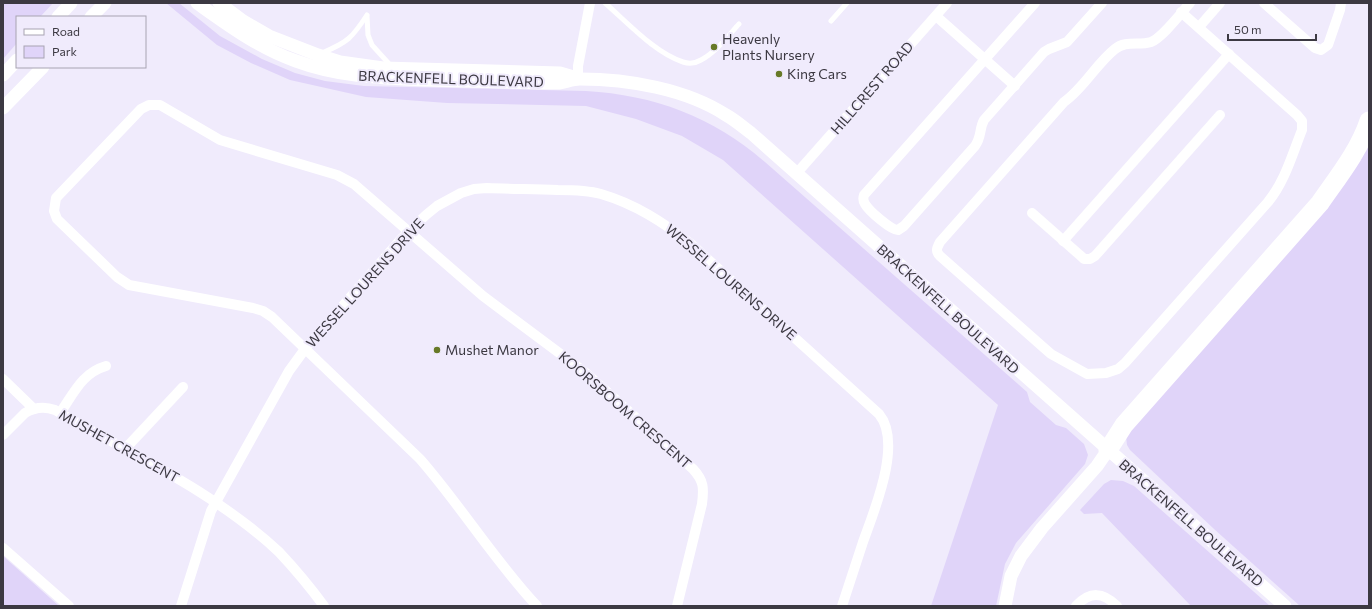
<svg xmlns="http://www.w3.org/2000/svg" width="1372" height="609" font-family="Commissioner,sans-serif">
	<rect width="100%" height="100%" fill="#f0ebfc"/>
	<!-- green -->
	<g fill="#e0d4f9">
		<path d="M3,3H53L40,17H17V43L3,59Z"/>
		<path d="M166,3H179L220,36L262,59L295,73L325,81L364,86L586,91C655,95 713,117 765,162L1027,392L1030,402L1056,425L1066,428L1084,444L1088,455L1085,464L1016,543L1005,564L996,606H931L998,405L723,160L682,136L636,119L586,106L447,103L366,97L290,80L251,63L217,45Z"/>
		<path d="M1369,130V606H1300L1214,529L1130,450L1127,445L1126,436Z"/>
		<path d="M1111,480L1123,481L1134,486L1270,606H1191L1102,513L1084,514L1080,510L1104,484Z"/>
		<path d="M3,556L59,606H3Z"/>
	</g>
	<g fill="none" stroke-linecap="round" stroke-linejoin="round">
		<!-- service -->
		<g stroke="#fff" stroke-width="5">
			<path d="M605,3C628,23 655,53 683,62C689,64 696,63 701,60C716,52 728,36 739,24"/>
			<path d="M367,16L368,35L372,45L391,66"/>
			<path d="M831,21L847,3"/>
			<path d="M322,53C348,42 352,38 367,15"/>
		</g>
		<!-- minor -->
		<g stroke="#fff" stroke-width="10">
			<path d="M1035,3L864,195C863,198 863,201 865,204C869,211 891,230 898,230L904,226L975,146C982,136 979,129 984,120L1044,52L1049,49L1067,42L1102,3"/>
			<path d="M1264,3L1315,48L1321,50L1328,45L1340,10L1341,3"/>
			<path d="M1181,12L1297,115L1302,121V130C1292,155 1285,181 1268,202L1125,363L1118,369L1106,373L1087,374L1051,354L1043,347L940,256C935,251 937,248 940,242L1064,102C1084,88 1096,64 1115,49C1126,40 1139,46 1151,42C1162,38 1181,13 1190,3"/>
			<path d="M936,16L1015,86"/>
			<path d="M1199,27L1220,3"/>
			<path d="M578,79V66L590,3"/>
			<path d="M796,174L947,3"/>
			<path d="M1032,213L1082,257L1084,259H1090L1095,256L1220,115"/>
			<path d="M1063,241L1229,54"/>
			<path d="M3,379L34,409"/>
			<path d="M60,413C74,393 82,373 106,366"/>
			<path d="M3,435L25,413C35,407 44,406 55,410C131,454 215,492 279,552C295,569 310,587 324,606"/>
			<path d="M125,449L183,387"/>
			<path d="M3,548L69,606"/>
			<path d="M181,606L211,511L289,371L305,349L402,238L426,215L437,206L461,193L474,189L487,188C511,189 534,189 558,190C572,190 587,190 601,194C635,204 663,222 691,244L879,414C903,443 874,511 863,542C856,563 849,585 842,606"/>
			<path d="M537,606C494,560 461,506 420,459L272,317L263,311L253,308L129,285L117,277L57,219L54,211L56,198L141,109L149,105H160L220,140L337,175L354,184L483,296L586,373L693,469C704,481 704,488 702,504L677,606"/>
			<path d="M1076,606C1090,591 1103,592 1117,606"/>
		</g>
		<!-- tertiary -->
		<g stroke="#fff" stroke-width="13">
			<path d="M197,3C228,25 259,48 296,61C339,77 383,78 428,80C467,81 505,82 544,83C549,83 554,83 559,83C566,82 573,79 580,79C628,79 686,89 726,115C735,120 743,127 751,133L1285,606"/>
			<path d="M219,3L243,21L269,36L318,55L340,62L383,68L560,73L577,78"/>
			<path d="M58,17L71,3"/>
			<path d="M91,17L105,3"/>
			<path d="M3,75L17,60"/>
			<path d="M3,108L43,67"/>
			<path d="M1005,606L1011,576L1021,556L1042,528L1097,466L1108,450"/>
		</g>
		<!-- motorway -->
		<path stroke="#fff" stroke-width="19" d="M1108,450L1124,425L1320,203C1338,177 1359,151 1369,121"/>
	</g>
	<!-- markers -->
	<g fill="#677927" stroke="#f0ebfc" stroke-width="1.5">
		<circle cx="714" cy="47" r="4"/>
		<circle cx="779" cy="74" r="4"/>
		<circle cx="437" cy="350" r="4"/>
	</g>
	<g text-anchor="middle" stroke-width="4" stroke-linejoin="round" paint-order="stroke">
		<!-- poi labels -->
		<g font-size="14" fill="#3c3942" stroke="#f0ebfc" text-anchor="start">
			<text x="722" y="44">Heavenly<tspan x="722" dy="16">Plants Nursery</tspan></text>
			<text x="787" y="79">King Cars</text>
			<text x="445" y="355">Mushet Manor</text>
		</g>
		<!-- street labels -->
		<g font-size="14" fill="#3c3942" stroke="#f0ebfc">
			<text transform="translate(451 79) rotate(2)" y="5">BRACKENFELL BOULEVARD</text>
			<text transform="translate(872 88) rotate(-49)" y="5">HILLCREST ROAD</text>
			<text transform="translate(731 282) rotate(41)" y="5">WESSEL LOURENS DRIVE</text>
			<text transform="translate(365 283) rotate(-48)" y="5">WESSEL LOURENS DRIVE</text>
			<text transform="translate(948 309) rotate(42)" y="5">BRACKENFELL BOULEVARD</text>
			<text transform="translate(625 410) rotate(41)" y="5">KOORSBOOM CRESCENT</text>
			<text transform="translate(119 446) rotate(29)" y="5">MUSHET CRESCENT</text>
			<text transform="translate(1191 523) rotate(41)" y="5">BRACKENFELL BOULEVARD</text>
		</g>
	</g>
	<!-- border -->
	<rect width="1372" height="609" fill="none" stroke="#3c3942" stroke-width="8"/>
	<!-- legend -->
	<rect x="16" y="16" width="130" height="52" fill="#f0ebfc" stroke="#a8a4b2"/>
	<rect x="24" y="29" width="20" height="6" fill="#ffffff" stroke="#a8a4b2"/>
	<text x="52" y="36" font-size="12" fill="#3c3942">Road</text>
	<rect x="24" y="46" width="20" height="12" fill="#e0d4f9" stroke="#a8a4b2"/>
	<text x="52" y="56" font-size="12" fill="#3c3942">Park</text>
	<!-- scale -->
	<path d="M1228 34v6h88v-6" fill="none" stroke="#3c3942" stroke-width="2"/>
	<text x="1234" y="34" font-size="12" fill="#3c3942" stroke="#f0ebfc" stroke-width="3" paint-order="stroke">50 m</text>
</svg>
